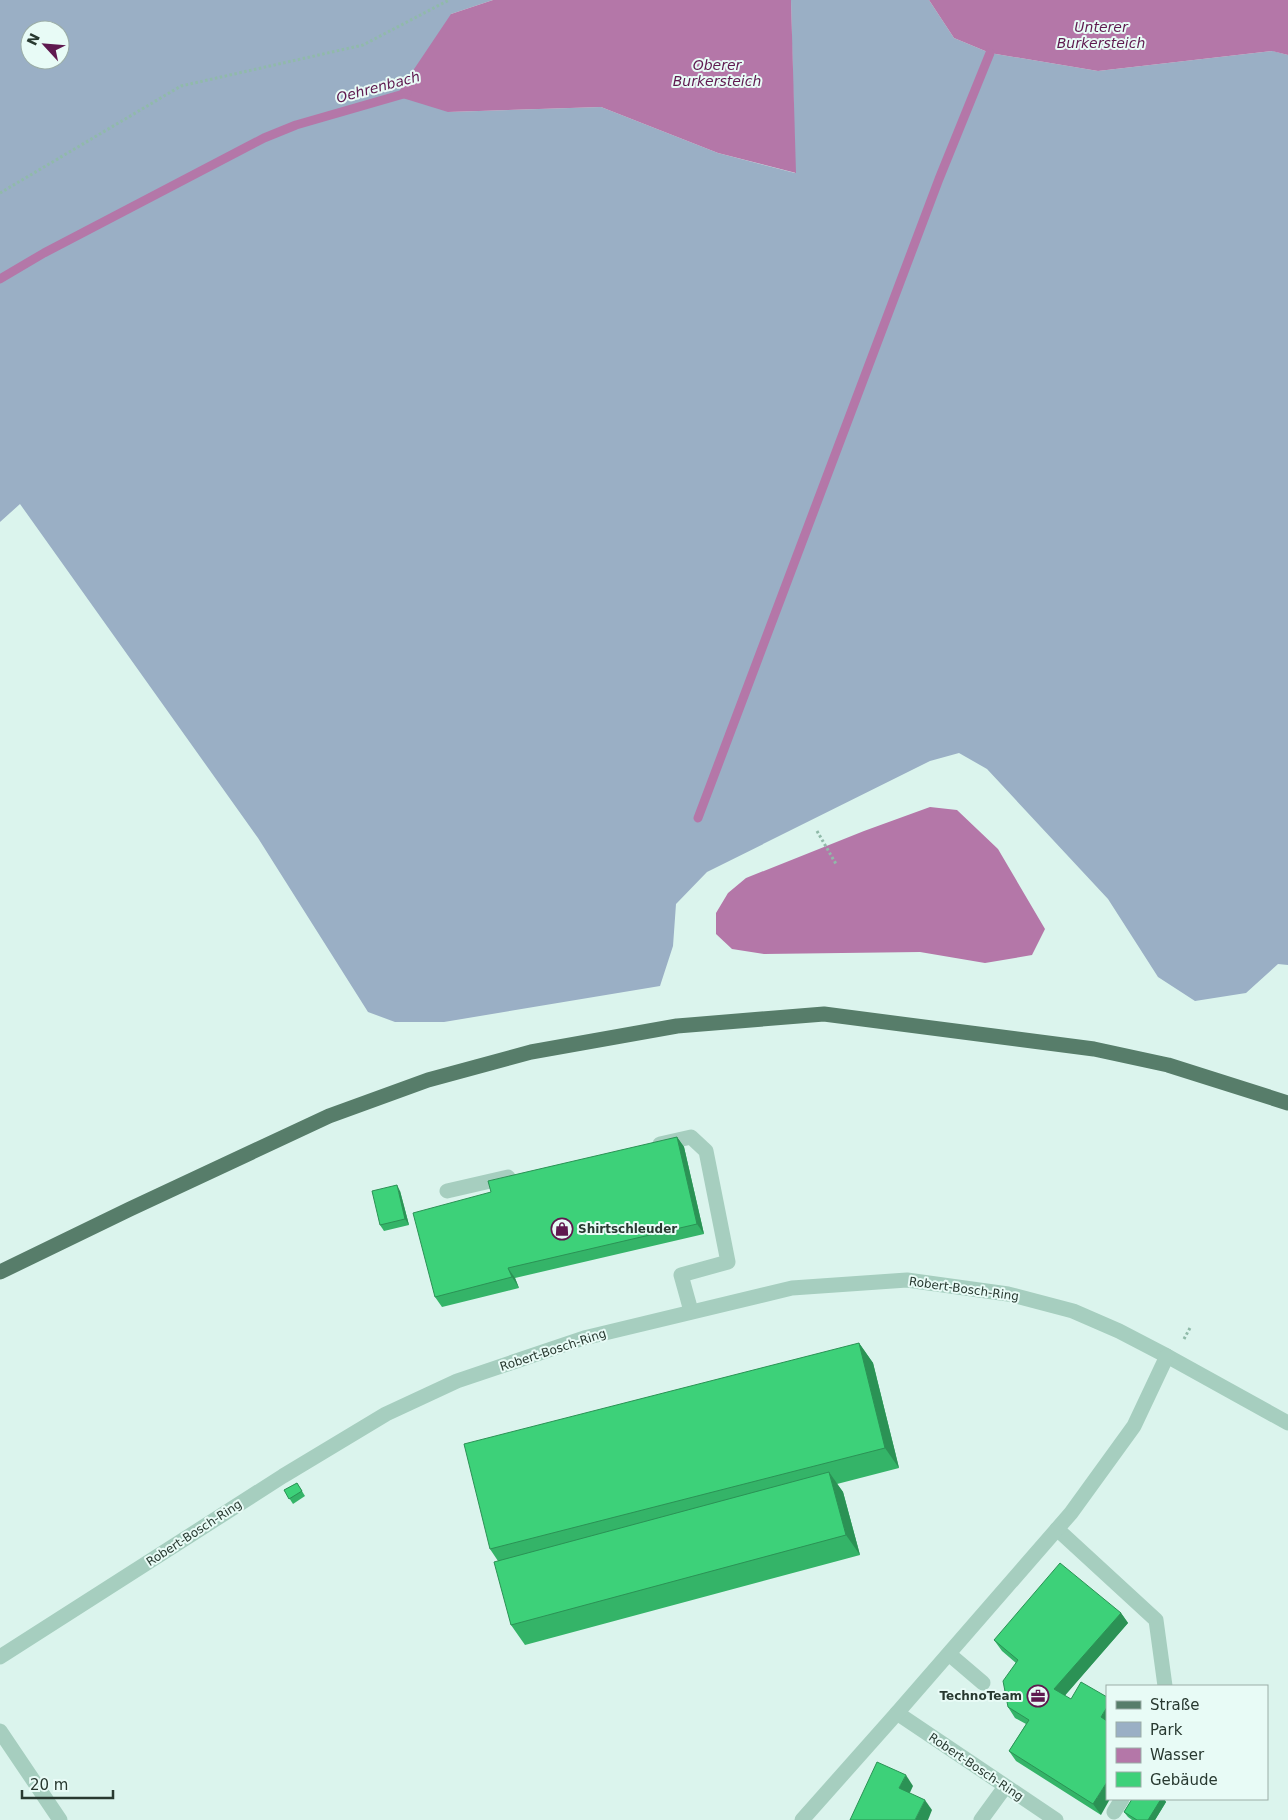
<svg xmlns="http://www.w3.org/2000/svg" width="1288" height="1820" font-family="'DejaVu Sans',sans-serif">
	<rect width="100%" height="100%" fill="#dbf4ed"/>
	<!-- green -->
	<path fill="#9aafc5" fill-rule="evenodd" d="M0,0H493L451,14L448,112L601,107L718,153L795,173L791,0H929L954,38L990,53L1098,71L1273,51L1288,55V965L1278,964L1246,993L1195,1001L1158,977L1108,899L987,769L959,753L930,761L707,872L676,904L673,946L660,986L444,1022H395L368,1012L258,838L20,504L0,522ZM30,30H60V60H30Z"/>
	<!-- water -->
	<g fill="#b477a8">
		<path d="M493,0H791L796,173L718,153L601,107L448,112L396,96L451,14Z"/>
		<path d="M929,0H1288V55L1272,51L1098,71L990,53L954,38Z"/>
		<path d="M930,807L957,810L998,849L1045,929L1032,955L985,963L920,952L764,954L732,949L716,934V913L728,893L746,878L864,831Z"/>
	</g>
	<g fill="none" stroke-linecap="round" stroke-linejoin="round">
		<!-- stream -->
		<g stroke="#b477a8" stroke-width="9">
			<path d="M0,279L44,253L264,138L296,125L407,93"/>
			<path d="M698,818L939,179L990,53"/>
		</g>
		<!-- path -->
		<g stroke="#90baa9" stroke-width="3" stroke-dasharray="2.5 2.5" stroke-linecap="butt">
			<path d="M0,193L181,86L363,45L449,0"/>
			<path d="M817,831L836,864"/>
			<path d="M1184,1339L1191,1326"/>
		</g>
		<!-- minor -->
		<g stroke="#a6cebf" stroke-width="15">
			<path d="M660,1144L691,1137L706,1151L728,1262L681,1275L691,1311"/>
			<path d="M447,1191L508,1177"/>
			<path d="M1057,1529L1156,1620L1165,1686"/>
			<path d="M949,1654L983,1683"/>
			<path d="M0,1657L283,1476L386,1414L457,1381L584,1338L792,1288L907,1280L1008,1294L1073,1311L1119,1331L1167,1356L1288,1423"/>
			<path d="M897,1713L1056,1820"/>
			<path d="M0,1731L60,1820"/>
			<path d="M1114,1812L1122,1799"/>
			<path d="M802,1820L897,1713L1071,1513L1134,1426L1167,1356"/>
			<path d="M981,1820L1005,1787"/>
		</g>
		<!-- major -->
		<path stroke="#577d6a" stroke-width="15" d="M0,1272L130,1209L329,1116L428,1080L531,1052L677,1026L824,1014L1094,1049L1168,1065L1288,1103"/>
	</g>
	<!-- wall -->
	<g fill="#34b468">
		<path d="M677,1137L684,1147L704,1234L515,1278L519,1288L442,1307L435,1297L491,1192Z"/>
		<path d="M400,1191L409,1225L384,1231L380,1225Z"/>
		<path d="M859,1343L873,1363L899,1468L837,1484L843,1492L860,1555L525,1645L511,1625L498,1561L490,1549Z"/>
		<path d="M297,1483L305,1496L293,1504L284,1490Z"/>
		<path d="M1121,1613L1128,1623L1065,1695L1101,1815L1016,1761L1009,1751L1026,1724L1015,1718L1008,1707L1016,1663L1002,1651L994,1640Z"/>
		<path d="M1132,1799H1164L1166,1802L1155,1820H1132L1128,1817L1124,1812Z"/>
	</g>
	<!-- shaded-wall -->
	<g fill="#2b9255">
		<path d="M677,1137L684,1147L704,1234L697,1224Z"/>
		<path d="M397,1185L400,1191L409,1225L405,1219Z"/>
		<path d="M508,1268L515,1278L519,1288L512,1277Z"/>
		<path d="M859,1343L873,1363L899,1468L885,1448Z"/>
		<path d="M829,1472L843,1492L860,1555L846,1535Z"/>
		<path d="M1121,1613L1128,1623L1062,1699L1054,1689Z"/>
		<path d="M1107,1707V1726L1101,1717Z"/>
		<path d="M906,1775L913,1786L907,1799L899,1788Z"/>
		<path d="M1107,1782V1799H1110L1101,1815L1093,1804Z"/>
		<path d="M1161,1799H1164L1166,1802L1155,1820H1148Z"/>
		<path d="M925,1800L932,1810L928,1820H915Z"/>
	</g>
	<!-- building -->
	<g fill="#3dd179" stroke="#2b9255">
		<path d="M677,1137L697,1224L508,1268L512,1277L435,1297L413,1213L491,1192L488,1181Z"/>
		<path d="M397,1185L405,1219L380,1225L372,1191Z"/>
		<path d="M859,1343L885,1448L490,1549L464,1444Z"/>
		<path d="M829,1472L846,1535L511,1625L494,1562Z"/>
		<path d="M297,1483L302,1491L289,1499L284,1490Z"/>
		<path d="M1060,1563L1121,1613L1054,1689L1071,1699L1081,1682L1107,1697V1707L1101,1717L1107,1721V1782L1093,1804L1009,1751L1029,1720L1008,1707L1003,1681L1018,1660L994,1640Z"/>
		<path d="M877,1762L906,1775L899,1788L925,1800L915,1820H850Z"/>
		<path d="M1132,1799H1161L1148,1820H1137L1124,1812Z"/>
	</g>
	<!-- icons -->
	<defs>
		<g id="shop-ring" transform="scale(1.125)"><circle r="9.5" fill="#e8fbf6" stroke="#5f194f" stroke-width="1.5"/><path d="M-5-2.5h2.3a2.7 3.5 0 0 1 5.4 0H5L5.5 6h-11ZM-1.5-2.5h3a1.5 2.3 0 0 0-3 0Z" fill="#5f194f"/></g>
		<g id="office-ring" transform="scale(1.125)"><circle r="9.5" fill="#e8fbf6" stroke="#5f194f" stroke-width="1.5"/><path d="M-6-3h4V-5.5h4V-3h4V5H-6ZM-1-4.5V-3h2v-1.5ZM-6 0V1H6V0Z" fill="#5f194f"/></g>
	</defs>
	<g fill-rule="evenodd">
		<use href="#shop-ring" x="562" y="1229"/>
		<use href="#office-ring" x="1038" y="1696"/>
	</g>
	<g text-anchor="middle" stroke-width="4" stroke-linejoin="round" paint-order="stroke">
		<!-- poi labels -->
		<g font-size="12" font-weight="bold" fill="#283930" stroke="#e8fbf6" text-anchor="start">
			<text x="578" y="1233">Shirtschleuder</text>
			<text x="1022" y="1700" text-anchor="end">TechnoTeam</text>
		</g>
		<!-- street labels -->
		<g font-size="12" fill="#283930" stroke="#e8fbf6">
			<text transform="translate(964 1289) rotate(8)" y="4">Robert-Bosch-Ring</text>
			<text transform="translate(553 1350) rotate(-18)" y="4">Robert-Bosch-Ring</text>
			<text transform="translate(194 1533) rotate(-33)" y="4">Robert-Bosch-Ring</text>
			<text transform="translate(976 1767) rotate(34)" y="4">Robert-Bosch-Ring</text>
		</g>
		<!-- water labels -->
		<g font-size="14" font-style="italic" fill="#5f194f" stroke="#e8fbf6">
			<text x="1101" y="32">Unterer<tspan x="1101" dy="16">Burkersteich</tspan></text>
			<text x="717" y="70">Oberer<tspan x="717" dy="16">Burkersteich</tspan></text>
			<text transform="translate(378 87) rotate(-15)" y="5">Oehrenbach</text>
		</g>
	</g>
	<!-- legend -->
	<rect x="1106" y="1685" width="162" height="115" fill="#e8fbf6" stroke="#9bada7"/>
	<rect x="1116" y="1701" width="25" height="8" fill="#577d6a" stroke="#9bada7"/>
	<text x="1150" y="1710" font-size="15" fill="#283930">Straße</text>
	<rect x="1116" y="1722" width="25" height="15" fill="#9aafc5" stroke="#9bada7"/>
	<text x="1150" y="1735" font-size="15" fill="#283930">Park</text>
	<rect x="1116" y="1748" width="25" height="15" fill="#b477a8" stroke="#9bada7"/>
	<text x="1150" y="1760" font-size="15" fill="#283930">Wasser</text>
	<rect x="1116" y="1772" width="25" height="15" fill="#3dd179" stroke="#9bada7"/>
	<text x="1150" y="1785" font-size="15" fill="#283930">Gebäude</text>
	<!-- north arrow -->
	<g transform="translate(45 45) rotate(296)"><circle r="24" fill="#e8fbf6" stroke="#9bada7"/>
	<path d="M0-4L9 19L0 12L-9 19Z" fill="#5f194f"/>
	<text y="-8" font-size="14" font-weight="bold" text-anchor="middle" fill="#283930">N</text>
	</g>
	<!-- scale -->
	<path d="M22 1790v8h91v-8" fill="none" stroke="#283930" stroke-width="2.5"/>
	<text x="30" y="1790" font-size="15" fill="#283930" stroke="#e8fbf6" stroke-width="4" paint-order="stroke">20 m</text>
</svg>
